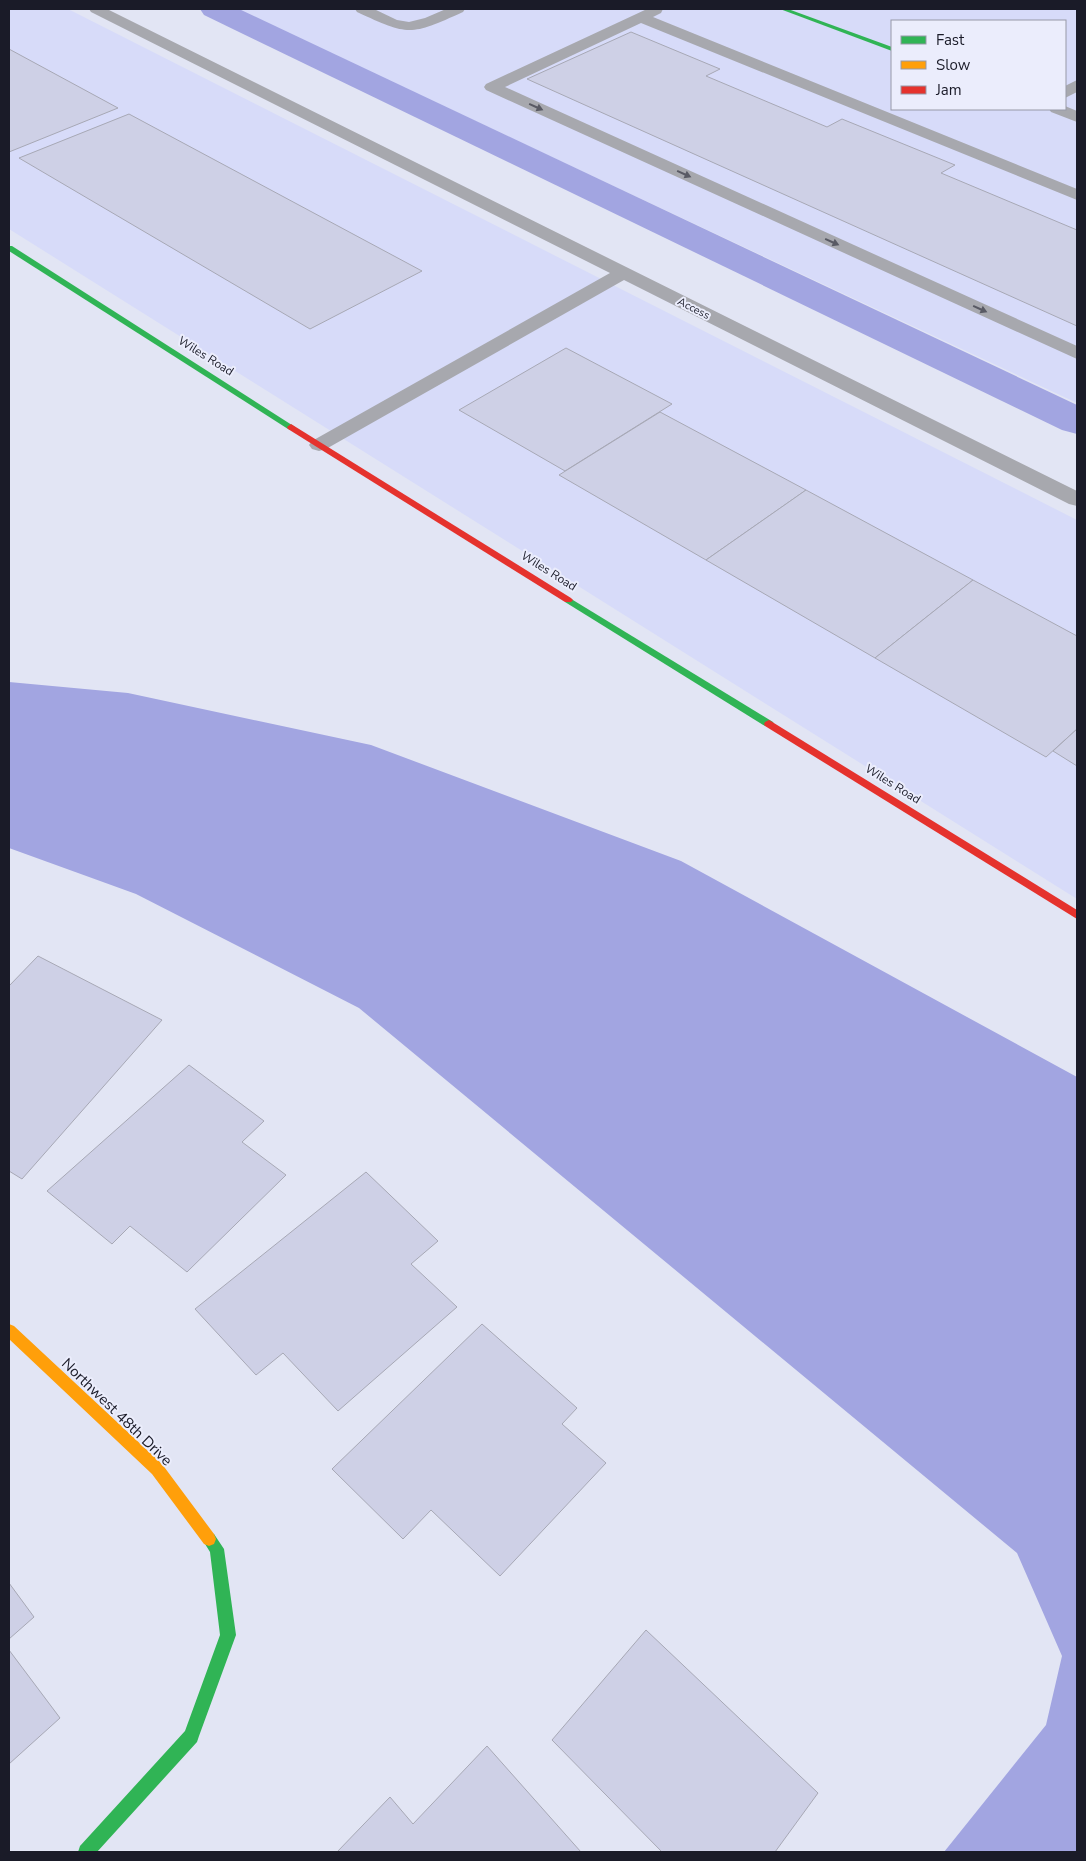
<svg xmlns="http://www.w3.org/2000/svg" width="1086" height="1861" font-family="'Nunito Sans',sans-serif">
	<rect width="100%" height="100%" fill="#e2e5f4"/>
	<!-- built -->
	<g fill="#d7dbf9" fill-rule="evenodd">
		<path d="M9,9H68L1077,520V899L9,229Z"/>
		<path d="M236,9H1077V403ZM892,21H1065V109H892Z"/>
	</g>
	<!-- water -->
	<path fill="#a2a5e1" d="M9,682L128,693L371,745L681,861L1077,1077V1852H944L1046,1725L1062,1656L1017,1553L359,1008L136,894L9,848Z"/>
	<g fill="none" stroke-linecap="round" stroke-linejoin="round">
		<!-- canal -->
		<path fill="#a2a5e1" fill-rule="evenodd" d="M200,9H239L1077,405V434L1062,430L204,15Z"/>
	</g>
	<!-- building -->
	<g fill="#ced0e6" stroke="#a7a8b5">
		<path d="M631,32L720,69L706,76L827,127L842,119L955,165L941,173L1077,230V326L527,79Z"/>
		<path d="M9,49L118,108L9,152Z"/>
		<path d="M129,114L422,271L310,329L19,158Z"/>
		<path d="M566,348L672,404L565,471L459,410Z"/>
		<path d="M660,412L806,490L706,560L559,475Z"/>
		<path d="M806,490L973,580L875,658L706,560Z"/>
		<path d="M973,580L1077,636V729L1046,757L875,658Z"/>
		<path d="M1077,729V766L1053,751Z"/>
		<path d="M38,956L162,1020L22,1179L9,1171V986Z"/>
		<path d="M189,1065L264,1121L242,1142L286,1175L187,1272L130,1226L112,1244L47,1191Z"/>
		<path d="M366,1172L438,1241L411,1264L457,1307L338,1411L283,1353L256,1375L195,1309Z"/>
		<path d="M482,1324L577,1408L562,1424L606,1463L500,1576L431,1510L403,1539L332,1469Z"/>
		<path d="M9,1583L34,1617L9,1639Z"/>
		<path d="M646,1630L818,1793L775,1852H662L552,1740Z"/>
		<path d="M9,1650L60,1718L9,1764Z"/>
		<path d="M487,1746L581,1852H337L390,1797L413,1824Z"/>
	</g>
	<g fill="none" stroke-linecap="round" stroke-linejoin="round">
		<!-- lane -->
		<g fill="#a7a8ae" fill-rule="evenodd">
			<path d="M89,9H107L1077,491V506L1069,504L624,280L326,449L319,451L312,449L309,445L312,441L610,273L91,12Z"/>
			<path d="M355,9H374L397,20L409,22L425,18L446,9H465L463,12C410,36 409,36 357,12Z"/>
			<path d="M647,9H663L661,13L653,17L1077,189V200L641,23L505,87L1077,346V359L486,90L484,87L486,84Z"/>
			<path d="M1077,80V92L1065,98V86Z"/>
		</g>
		<!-- street -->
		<path fill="#a7a8ae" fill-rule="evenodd" d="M1065,106L1077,111V122L1051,112L1049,109H1065Z"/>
		<!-- fast -->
		<g fill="#30b455" fill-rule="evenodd">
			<path d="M780,9H788L892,47V51Z"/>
			<path d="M9,246H12L295,427L291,430L288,429L9,251Z"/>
			<path d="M568,597L773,722L774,724L773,726H765L565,602V598Z"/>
			<path d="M209,1532L214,1534L224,1549L236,1635L199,1736L197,1742L97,1852H78L80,1846L185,1731L220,1635L210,1552L202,1539L204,1534Z"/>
		</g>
		<!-- slow -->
		<path fill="#ff9f0a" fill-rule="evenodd" d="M9,1324L14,1326L162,1464L214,1534L216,1539L214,1544L209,1546L204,1544L152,1474L9,1339Z"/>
		<!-- jam -->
		<g fill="#e5322d" fill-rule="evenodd">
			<path d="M291,424L571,598L573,600L571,602H565L288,429L287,427Z"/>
			<path d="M769,720L1077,910V919L765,726L764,724L765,722Z"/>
		</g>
	</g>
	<!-- one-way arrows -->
	<defs><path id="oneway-solid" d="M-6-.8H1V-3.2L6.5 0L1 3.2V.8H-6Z" transform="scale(1.25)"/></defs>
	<g fill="#595a64">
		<use href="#oneway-solid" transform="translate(536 107) rotate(24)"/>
		<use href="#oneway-solid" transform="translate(684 174) rotate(24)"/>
		<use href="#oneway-solid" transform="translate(832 242) rotate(24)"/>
		<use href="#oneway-solid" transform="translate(980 309) rotate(24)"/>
	</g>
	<g text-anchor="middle" stroke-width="4" stroke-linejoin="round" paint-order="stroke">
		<!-- far-street labels -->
		<g font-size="11" fill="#1a1b28" stroke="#ebedfc">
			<text transform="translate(694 308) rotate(27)" y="4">Access</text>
		</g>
		<!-- street labels -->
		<g font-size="12" fill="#1a1b28" stroke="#ebedfc">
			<text transform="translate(206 356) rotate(32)" y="4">Wiles Road</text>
			<text transform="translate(549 571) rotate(32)" y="4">Wiles Road</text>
			<text transform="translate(893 784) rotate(32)" y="4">Wiles Road</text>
		</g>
		<!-- near-street labels -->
		<g font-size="15" fill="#1a1b28" stroke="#ebedfc">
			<text transform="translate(117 1412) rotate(44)" y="5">Northwest 48th Drive</text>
		</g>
	</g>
	<!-- border -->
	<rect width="1086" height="1861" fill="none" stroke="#1a1b28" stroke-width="20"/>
	<!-- legend -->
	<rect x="891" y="20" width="175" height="90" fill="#ebedfc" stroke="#9799a7"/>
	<rect x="901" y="36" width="25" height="8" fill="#30b455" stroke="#9799a7"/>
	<text x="936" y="45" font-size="15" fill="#1a1b28">Fast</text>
	<rect x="901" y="61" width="25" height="8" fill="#ff9f0a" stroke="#9799a7"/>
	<text x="936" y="70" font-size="15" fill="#1a1b28">Slow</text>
	<rect x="901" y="86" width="25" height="8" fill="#e5322d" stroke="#9799a7"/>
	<text x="936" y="95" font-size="15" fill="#1a1b28">Jam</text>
</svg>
